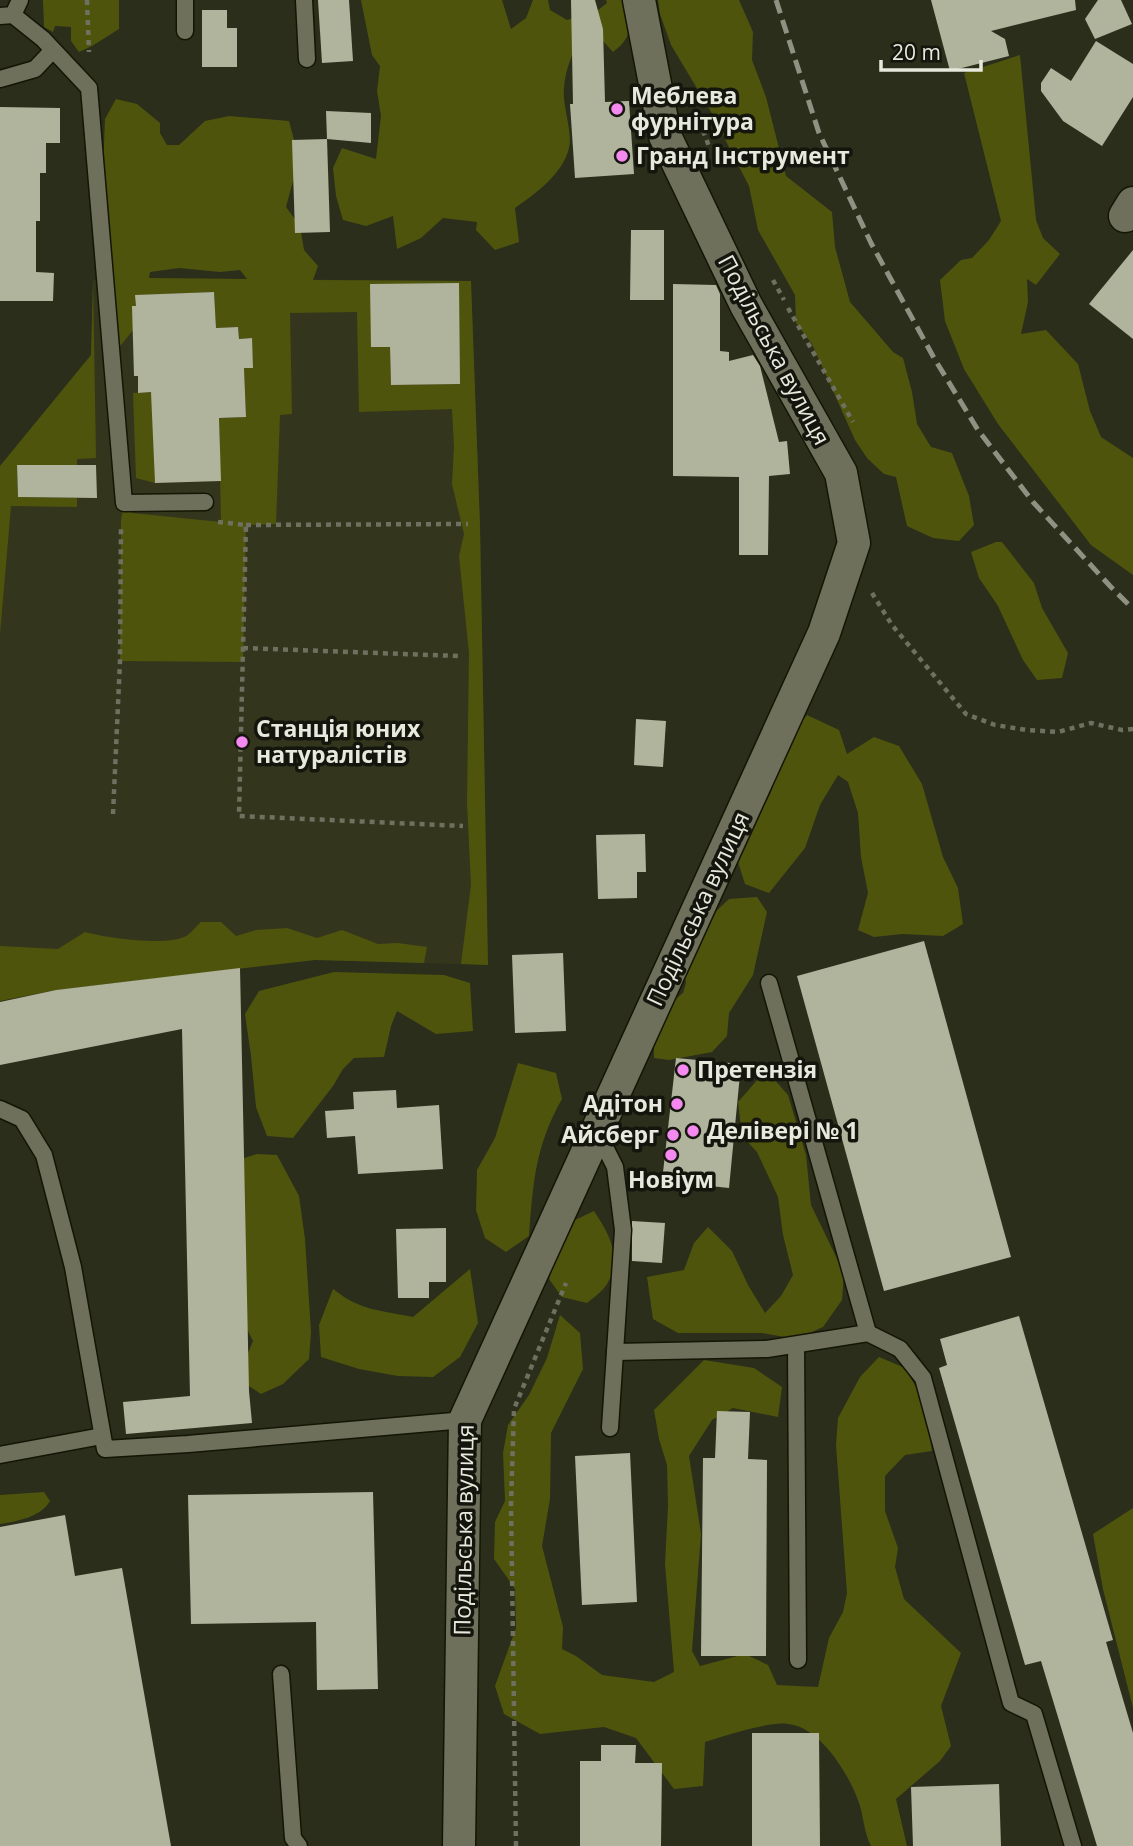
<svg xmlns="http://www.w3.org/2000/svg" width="1133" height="1846" font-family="'Open Sans',sans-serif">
	<rect width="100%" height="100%" fill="#2b2e1b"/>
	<!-- built -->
	<path fill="#33361c" d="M134,278L471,281L480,525L488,965L315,960L56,990L0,1001V466L91,355L93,280Z"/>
	<!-- green -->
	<g fill="#4f540c" fill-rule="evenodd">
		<path d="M43,0H119V29L92,46L79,52L71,41V27L55,26L53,32L44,27Z"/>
		<path d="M361,0H502L511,29L526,18L533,0H548L550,10L567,20L597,11L607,3L606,0H625C630,24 635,36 613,52L603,41L582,30C575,49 565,68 564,88C562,105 573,133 569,148C563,174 535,194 515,208L519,242L495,250L476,230L477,222L443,218L421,238L397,249L393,216L366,226L343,220L336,196L333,168L342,148L376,159L381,116L377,91L380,66L372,55Z"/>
		<path d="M658,0H739L753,32L752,60L766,97L786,176L832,212L835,247L850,302L893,352L903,358L912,392L917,424L931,447L952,453L969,496L974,525L959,541L933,538L907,526L896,477L884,474L867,458L855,440L812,344L796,323L795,295L758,230L749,186L710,110L671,45L660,14Z"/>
		<path d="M1020,55L1036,220L1043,238L1060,254L1036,285L1027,279L1028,302L1021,334L1046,330L1078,364L1090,411L1101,437L1133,458V575L1091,545L998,424L964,369L945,321L940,280L961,260L972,258L989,240L1001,221L964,73Z"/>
		<path d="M116,99L137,104L160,123V133L167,145H179L205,121L229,116L289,121L299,159L286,207L300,226L304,250L318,266L313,280L471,281L480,525L488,965L461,964L471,885L467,803L469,653L459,556L464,534L452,484L454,447L452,409L359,412L357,312L290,313L292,414L280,415L276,524L246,525L243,662L120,661L121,521L124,503L132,513L221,522L219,418L246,417L244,368H253L251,338L239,339L238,327L216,328L214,292L145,295L137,325L117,350L103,170L105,119ZM179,268L220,272L240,270L247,279L149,278L150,272ZM458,284L459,384L391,385L390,347H371V317Z"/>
		<path d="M93,280L96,458L77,459V465H17L18,497L77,498V507L11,506L0,634V466L91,355Z"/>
		<path d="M152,392L155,483L136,478L133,393Z"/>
		<path d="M996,542H1002L1034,583L1042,608L1068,653L1062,678L1037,680L1023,660L998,606L979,578L971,552Z"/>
		<path d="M807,715L839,730L847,754L874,737L899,746L922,784L943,857L958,888L963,924L943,936L902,934L874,937L858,930L868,893L861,857L858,813L848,782L838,775L820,805L805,848L769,893L745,884L737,859L740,849L755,824L771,792L791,734Z"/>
		<path d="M757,897L767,912L753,975L729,1013L727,1036L712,1052L669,1060L654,1058V1036L673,1001L683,993L686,983L683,963L712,915L729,899Z"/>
		<path d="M201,922H221L236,936L256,930L287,928L317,938L342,930L378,944L398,943L427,947L424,963L315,960L56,990L0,1001V946L58,949L85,932C106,938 165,946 184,937C190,935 196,926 201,922Z"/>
		<path d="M334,972L444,975L470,983L473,1031L436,1034L397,1011L391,1026L384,1057L354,1058L343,1069L333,1086L293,1138L267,1136L256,1107L251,1056L245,1014L259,991Z"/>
		<path d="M518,1063L556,1073L562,1099C535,1146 533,1184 529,1236L506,1252L485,1238L476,1210L477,1170L495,1138Z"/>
		<path d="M766,1070L788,1095L806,1155L811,1205L844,1273L842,1300L823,1327L796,1339L762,1333H678L653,1319L647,1277L684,1270L694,1243L708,1227L732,1251L748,1285L765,1313L781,1296L793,1275L783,1235L778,1197L757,1152L742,1136L738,1102Z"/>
		<path d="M257,1154L277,1155L299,1196L305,1239L311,1332L309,1359L283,1384L261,1394L237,1378L240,1373L253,1341L237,1309L229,1163Z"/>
		<path d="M594,1211C609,1234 623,1257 607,1284C603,1291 593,1298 587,1303L562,1297L549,1279L559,1249L573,1221Z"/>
		<path d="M470,1269L478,1323L460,1357L433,1377L398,1376L359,1369L321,1357L319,1325L333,1289C361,1311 379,1310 413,1317Z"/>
		<path d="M560,1315L580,1333L583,1369L551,1433L550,1499L542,1546L563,1627L562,1649L576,1656L602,1675L654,1682L674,1672L665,1564L668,1506L667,1465L659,1439L654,1410L704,1360L754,1368L782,1387L778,1417L733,1408L712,1420L689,1456L701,1534L692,1651L700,1666L745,1654L768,1665L777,1685L818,1687L829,1638L843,1612L847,1593L836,1445L838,1418L860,1377L879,1357L905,1368L925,1403L932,1451L905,1455L885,1476V1511L898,1548L895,1567L904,1599L961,1653L941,1706L951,1746L940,1761L896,1799L907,1846H871C863,1831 864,1815 858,1800C848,1773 820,1727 788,1724C769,1721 725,1736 705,1742L703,1786L674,1789L636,1738L604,1727L540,1734L504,1714L495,1686L516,1628L515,1589L494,1559L495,1522L505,1501L503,1453L508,1425L529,1395L547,1358Z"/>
		<path d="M44,1492L50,1501C41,1517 18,1521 0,1524V1495Z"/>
		<path d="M1133,1508V1708L1103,1589L1093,1534Z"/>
	</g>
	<!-- building -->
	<g fill="#b1b49d">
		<path d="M318,0H349L353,61L322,63Z"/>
		<path d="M571,0H595L603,29L605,102L629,101L634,174L575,178L570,104H573Z"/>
		<path d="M931,0H1075L1076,10L991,31L1005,39L1009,56L950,71Z"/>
		<path d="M1098,0H1121L1132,24L1095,39L1085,19Z"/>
		<path d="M202,10H227V28H237V67H202Z"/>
		<path d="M1096,41L1133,64V97L1102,146L1063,121L1041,91V83L1051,68L1071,81Z"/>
		<path d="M0,107L60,108V143H46V173H40V221H36V272L54,273L53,301H0Z"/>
		<path d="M326,111L371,113V143L327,139Z"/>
		<path d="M327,139L330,232L295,233L292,140Z"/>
		<path d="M631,230H664V300H630Z"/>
		<path d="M1133,250V339L1089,304Z"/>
		<path d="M459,283L460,384L391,385L390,347H371L370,284Z"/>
		<path d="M673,284L716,285L720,294V351L729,352V361L753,355L760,366L779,442L787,441L790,474L769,476L768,555H739V477L673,476Z"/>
		<path d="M214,292L216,328L238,327L239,339L252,338L253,368H244L246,417L219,418L221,481L155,483L151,392L138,393V376H134L132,306H136L135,295Z"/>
		<path d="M17,465H96L97,498L18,497Z"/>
		<path d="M636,719L666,721L663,767L634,765Z"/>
		<path d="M645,834L646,872H637V898L598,899L596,835Z"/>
		<path d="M924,941L1011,1257L884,1291L797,976Z"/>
		<path d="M563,953L566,1031L515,1033L512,955Z"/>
		<path d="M240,968L249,1391L252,1423L126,1434L123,1402L190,1396L182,1029L0,1065V1002L56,990Z"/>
		<path d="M676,1058L741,1064L729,1188L662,1181Z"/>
		<path d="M396,1090L397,1108L439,1105L443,1169L358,1174L355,1136L327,1138L325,1111L354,1109L353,1092Z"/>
		<path d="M632,1221L665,1223L662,1263L632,1261Z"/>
		<path d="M446,1228V1282H429V1298H398L396,1229Z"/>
		<path d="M1019,1316L1113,1640L1106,1642L1133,1733V1846H1097L1041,1661L1025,1665L939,1368L947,1365L940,1339Z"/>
		<path d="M717,1411L750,1412L748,1459L767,1460L766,1656H701L703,1458H715Z"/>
		<path d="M630,1453L637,1602L582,1605L575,1456Z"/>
		<path d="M373,1492L378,1689L317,1690L316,1622L191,1624L188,1495Z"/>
		<path d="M65,1515L75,1576L122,1568L171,1846H0V1527Z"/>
		<path d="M752,1733H819L820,1846H752Z"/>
		<path d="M601,1745H636L635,1763H662L661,1846H580V1761H601Z"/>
		<path d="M999,1784L1001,1846H913L911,1787Z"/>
	</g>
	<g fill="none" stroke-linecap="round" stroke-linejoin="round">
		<!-- service casing -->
		<g stroke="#141605" stroke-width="19">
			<g id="service">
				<path d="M185,0V31"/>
				<path d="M304,0L307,59"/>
				<path d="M13,15L43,39L89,88L124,503L205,502"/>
				<path d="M0,16L13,15L20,0"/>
				<path d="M0,79L35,69L53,50"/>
				<path d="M0,1109L22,1119L44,1155L73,1267L105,1449L188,1444L465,1420"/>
				<path d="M597,1131L615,1167L623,1230L610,1428"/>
				<path d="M868,1333L900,1349L923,1378L1011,1703L1034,1714L1073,1846"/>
				<path d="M796,1345L798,1660"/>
				<path d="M615,1352L767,1349L868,1333L769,983"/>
				<path d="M0,1455L102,1436"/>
				<path d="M281,1674L293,1838L299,1846"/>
			</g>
		</g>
		<!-- minor casing -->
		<g stroke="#141605" stroke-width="35">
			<g id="minor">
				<path d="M1125,216L1133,203"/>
				<path d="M459,1846L465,1420L824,633L854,543L841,473L746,305L665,136L639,0"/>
			</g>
		</g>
		<!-- path -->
		<g stroke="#6e7060" stroke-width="4.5" stroke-dasharray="5 5" stroke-linecap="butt">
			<path d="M87,0L89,52"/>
			<path d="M696,112L710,149"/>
			<path d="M773,280L784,300"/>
			<path d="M788,308L853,422"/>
			<path d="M218,522L246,525L239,816L463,826"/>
			<path d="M246,525L468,524"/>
			<path d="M872,593L892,625L966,714L995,725L1027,730L1058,732L1091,723L1122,730L1133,729"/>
			<path d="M243,648L458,656"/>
			<path d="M113,814L120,661L121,525"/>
			<path d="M516,1846L511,1504L514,1409L566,1283"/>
		</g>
		<!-- service -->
		<use href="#service" stroke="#6e705c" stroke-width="16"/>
		<!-- minor -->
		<use href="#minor" stroke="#6e705c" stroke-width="32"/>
		<!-- rail -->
		<path stroke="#8f9182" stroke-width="5" stroke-dasharray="14 7" stroke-linecap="butt" d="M776,0L819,133L871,243L934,358L978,430L1033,502L1110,586L1133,609"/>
	</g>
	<!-- markers -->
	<g fill="#f489f0" stroke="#14150d" stroke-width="2.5">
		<circle cx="617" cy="109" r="7"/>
		<circle cx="622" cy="156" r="7"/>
		<circle cx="242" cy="742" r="7"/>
		<circle cx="683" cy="1070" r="7"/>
		<circle cx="677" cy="1104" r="7"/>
		<circle cx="693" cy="1131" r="7"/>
		<circle cx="673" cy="1135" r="7"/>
		<circle cx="671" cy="1155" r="7"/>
	</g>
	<g text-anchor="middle" stroke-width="7" stroke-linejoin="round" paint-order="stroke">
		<!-- poi labels -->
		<g font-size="23" font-weight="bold" fill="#e7e9dd" stroke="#14150d" text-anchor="start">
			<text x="631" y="104">Меблева<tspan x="631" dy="26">фурнітура</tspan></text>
			<text x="636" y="164">Гранд Інструмент</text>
			<text x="256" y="737">Станція юних<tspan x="256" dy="26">натуралістів</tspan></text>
			<text x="697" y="1078">Претензія</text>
			<text x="663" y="1112" text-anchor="end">Адітон</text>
			<text x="707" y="1139">Делівері № 1</text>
			<text x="659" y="1143" text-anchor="end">Айсберг</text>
			<text x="671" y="1188" text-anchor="middle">Новіум</text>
		</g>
		<!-- street labels -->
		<g font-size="23" fill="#e7e9dd" stroke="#14150d">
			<text transform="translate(774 350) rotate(62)" y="8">Подільська вулиця</text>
			<text transform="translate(698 909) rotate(-65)" y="8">Подільська вулиця</text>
			<text transform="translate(464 1530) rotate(-89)" y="8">Подільська вулиця</text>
		</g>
	</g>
	<!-- scale -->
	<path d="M881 60v10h100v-10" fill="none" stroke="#e7e9dd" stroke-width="3.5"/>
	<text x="892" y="60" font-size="21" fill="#e7e9dd" stroke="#14150d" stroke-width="5" paint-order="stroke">20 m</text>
</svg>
